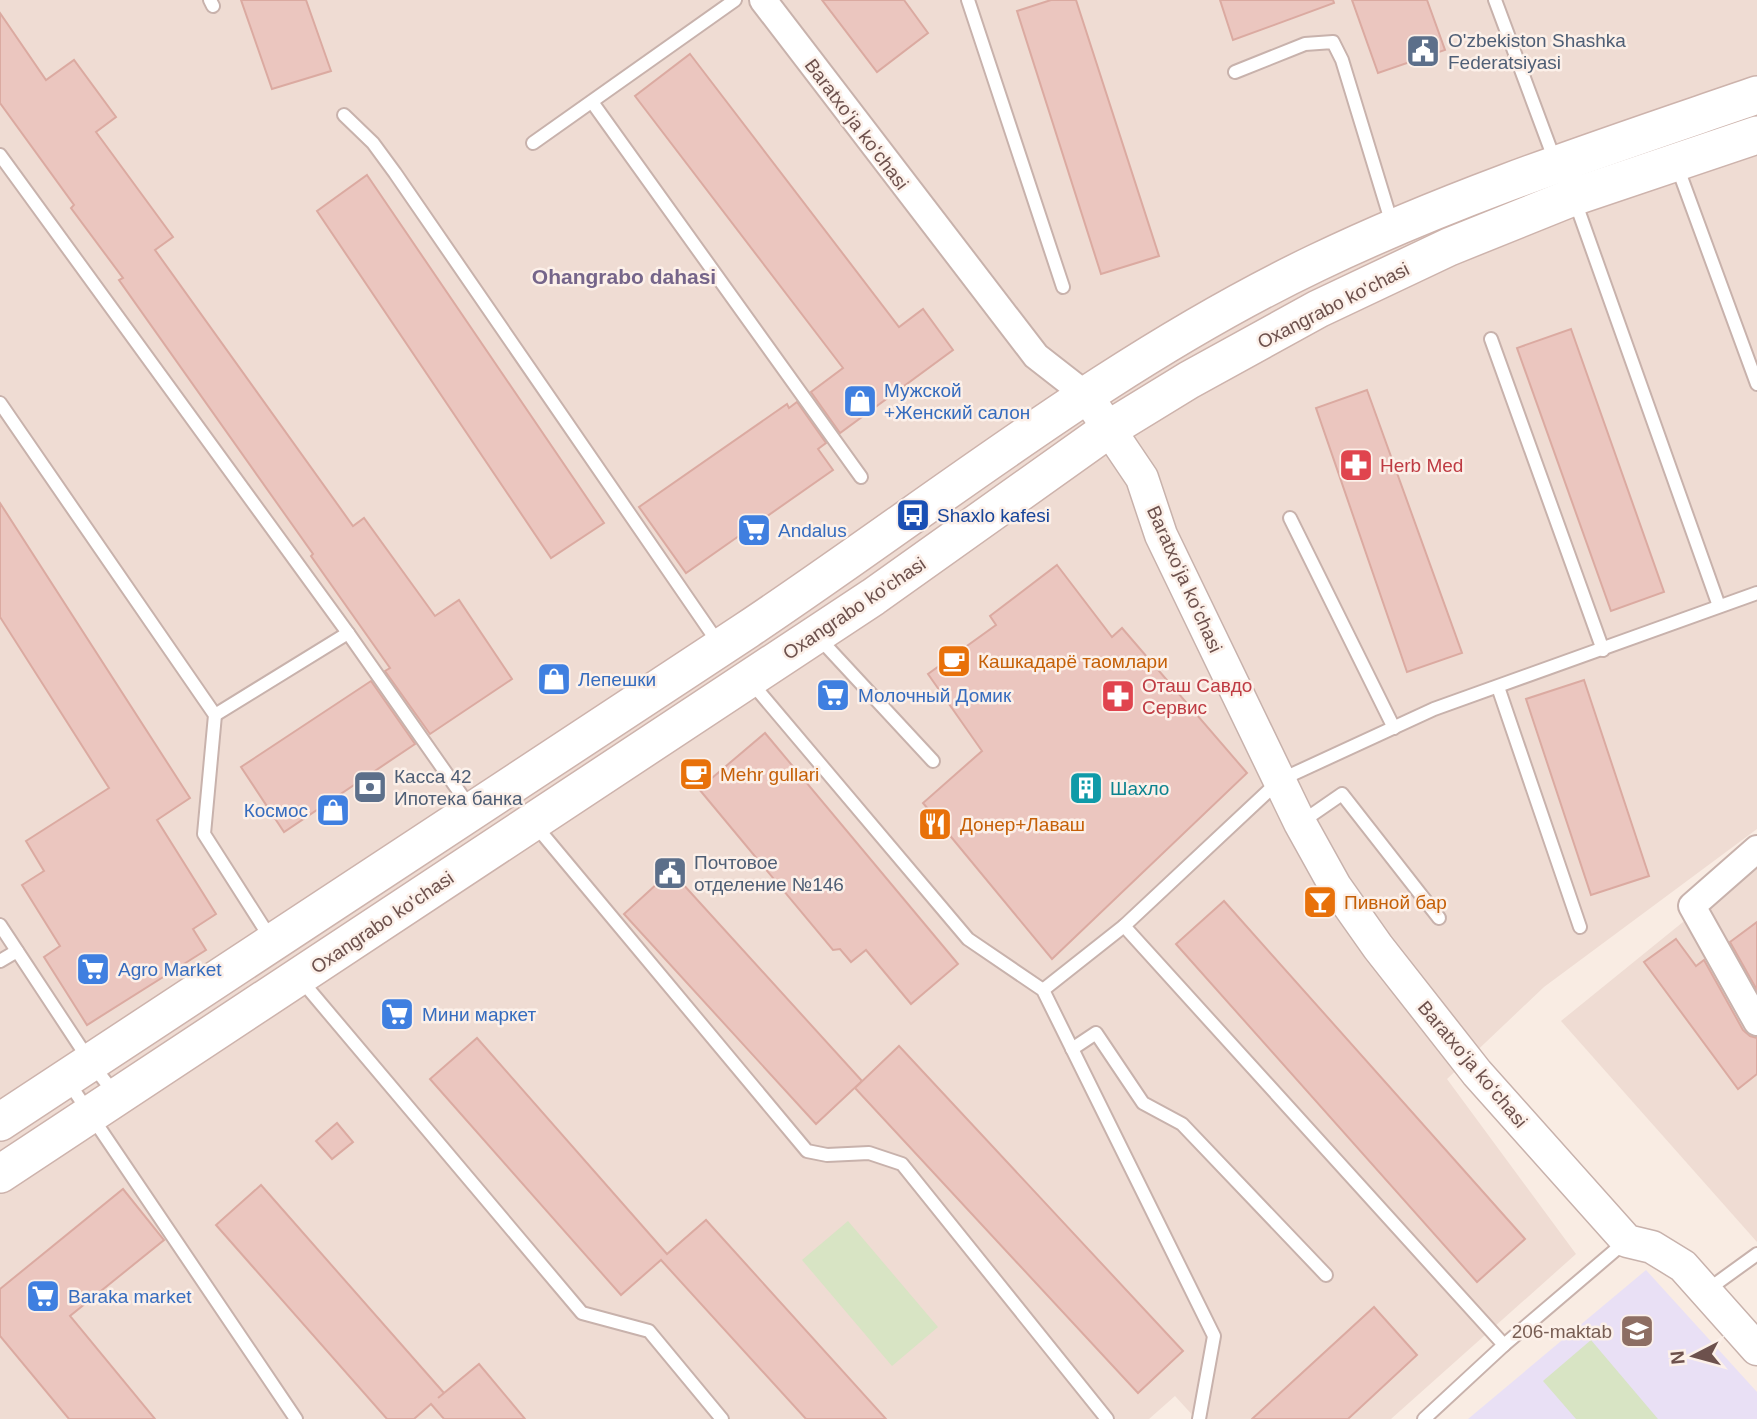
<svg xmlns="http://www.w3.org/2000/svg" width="1757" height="1419" font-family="Arial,sans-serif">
	<rect width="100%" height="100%" fill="#f9ece3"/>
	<!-- residential -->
	<g fill="#efdcd3">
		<path d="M0,0H1757V829L1544,987L1447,1079L1576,1254L1391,1419H1196L1175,1396L1149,1419H0Z"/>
		<path d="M1757,862V1242L1561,1021Z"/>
	</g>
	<!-- education -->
	<path fill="#e9e0f5" d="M1646,1270L1757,1392V1419H1468Z"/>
	<!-- green -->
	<g fill="#d8e4c4">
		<path d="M848,1221L938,1327L892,1366L802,1260Z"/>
		<path d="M1591,1340L1658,1419H1576L1543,1381Z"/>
	</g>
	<!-- building -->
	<g fill="#ebc6bf" stroke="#dbaaa1" stroke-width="2">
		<path d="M241,0H306L331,71L272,89Z"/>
		<path d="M822,0H904L928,33L877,72Z"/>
		<path d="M1051,0H1076L1159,256L1101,274L1017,11Z"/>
		<path d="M1220,0H1333L1334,3L1233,40Z"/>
		<path d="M1352,0H1427L1445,50L1378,73Z"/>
		<path d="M0,13L46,80L74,60L116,117L96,132L173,237L155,250L353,526L364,518L435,616L459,600L512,679L430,734L385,671L390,668L311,556L313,554L119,280L123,278L71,208L74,205L0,103Z"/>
		<path d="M690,54L899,327L923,309L953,350L840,433L811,392L843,368L635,96Z"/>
		<path d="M367,175L604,523L551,558L317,211Z"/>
		<path d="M1571,329L1664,592L1611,611L1517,348Z"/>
		<path d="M1367,390L1462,653L1407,672L1316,408Z"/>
		<path d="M797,402L826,443L818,449L833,470L686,573L639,507L787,404L789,408Z"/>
		<path d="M0,503L190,798L157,820L216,914L193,929L206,950L87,1025L44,957L60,946L22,885L44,871L26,841L109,788L0,617Z"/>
		<path d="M1057,565L1112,637L1122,628L1247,773L1052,959L923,803L982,751L928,674L996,625L990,616Z"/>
		<path d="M1584,680L1649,876L1591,895L1526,699Z"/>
		<path d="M371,681L415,744L284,832L241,767Z"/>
		<path d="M765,733L958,964L911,1004L866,950L851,962L840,949L833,950L699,789Z"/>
		<path d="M671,871L862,1081L816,1124L624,914Z"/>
		<path d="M1224,901L1525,1239L1477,1282L1176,944Z"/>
		<path d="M1757,922V990L1730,942Z"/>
		<path d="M1676,939L1696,966L1704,960L1743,1030L1750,1036L1757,1038V1074L1738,1089L1644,962Z"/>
		<path d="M477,1038L667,1254L706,1220L886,1419H806L661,1260L621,1295L430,1079Z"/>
		<path d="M899,1046L1183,1351L1138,1393L855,1088Z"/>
		<path d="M337,1123L353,1142L332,1159L316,1141Z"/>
		<path d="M261,1185L444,1393L438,1398L479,1364L525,1419H444L431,1404L414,1419H387L216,1225Z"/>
		<path d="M123,1189L164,1240L70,1316L155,1419H69L0,1336V1289Z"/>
		<path d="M1374,1307L1417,1355L1348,1419H1252Z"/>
	</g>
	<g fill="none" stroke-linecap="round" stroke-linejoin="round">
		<!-- service casing -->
		<g stroke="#c8b2ac" stroke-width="16">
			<g id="service">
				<path d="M210,0L213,6"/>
				<path d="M968,0L1063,287"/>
				<path d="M1495,0L1555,161"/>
				<path d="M1235,72L1305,44L1333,42L1342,60L1392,224"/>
				<path d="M592,102L861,477"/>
				<path d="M344,115L373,143L395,173L719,644"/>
				<path d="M533,143L735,0"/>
				<path d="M0,155L348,633L472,810"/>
				<path d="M1677,166L1757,384"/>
				<path d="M1575,201L1719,606"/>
				<path d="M1491,339L1603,650"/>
				<path d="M0,403L215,715L204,834L273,942"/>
				<path d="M1290,518L1394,728"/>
				<path d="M818,637L933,761"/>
				<path d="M750,681L968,939L1043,990L1214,1336L1199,1419"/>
				<path d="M1498,687L1580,927"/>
				<path d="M215,715L348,633"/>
				<path d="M1300,823L1342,794L1439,918"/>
				<path d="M535,825L807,1151L827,1155L869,1153L902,1164L1107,1419"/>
				<path d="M0,925L91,1063L115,1094"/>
				<path d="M1124,926L1504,1345"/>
				<path d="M0,961L17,951"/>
				<path d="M301,980L582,1313L649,1331L722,1419"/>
				<path d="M1043,990L1124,926L1280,780L1434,709L1757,593"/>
				<path d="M1072,1049L1096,1033L1143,1103L1182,1124L1326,1275"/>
				<path d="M67,1080L296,1419"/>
				<path d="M1706,1291L1757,1254"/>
				<path d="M1424,1419L1504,1345L1626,1241"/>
			</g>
		</g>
		<!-- minor casing -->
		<g stroke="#c8b2ac" stroke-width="30">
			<g id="minor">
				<path d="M763,0L1036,356L1086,395"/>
				<path d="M1757,849L1692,906L1757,1022"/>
			</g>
		</g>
		<!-- tertiary casing -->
		<g stroke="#c8b2ac" stroke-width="35">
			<path id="tertiary" d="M1086,395L1142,478L1161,535L1300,823L1335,886L1378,947L1477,1073L1627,1241L1652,1247L1683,1266L1757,1349"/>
		</g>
		<!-- secondary casing -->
		<g stroke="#cdb3ac" stroke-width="40">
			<g id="secondary">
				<path d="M0,1122C250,960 499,796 747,630C934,505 1111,361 1316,263C1457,195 1609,146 1757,95"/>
				<path d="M0,1174L873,597L1109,429L1189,380L1318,309L1449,247L1573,197L1757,135"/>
			</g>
		</g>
		<!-- service -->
		<use href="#service" stroke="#fff" stroke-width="12"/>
		<!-- minor -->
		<use href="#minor" stroke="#fff" stroke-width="26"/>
		<!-- tertiary -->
		<use href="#tertiary" stroke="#fff" stroke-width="32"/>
		<!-- secondary -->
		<use href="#secondary" stroke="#fff" stroke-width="37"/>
	</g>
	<!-- icons -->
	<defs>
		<g id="civic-square" transform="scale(1.75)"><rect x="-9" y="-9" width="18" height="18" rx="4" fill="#5c6f8a" stroke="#fcf0e9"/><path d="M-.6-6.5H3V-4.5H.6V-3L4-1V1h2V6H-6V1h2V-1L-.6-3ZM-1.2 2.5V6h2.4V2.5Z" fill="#fff"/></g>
		<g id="shop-square" transform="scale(1.75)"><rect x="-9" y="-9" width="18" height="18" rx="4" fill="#3f7fe0" stroke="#fcf0e9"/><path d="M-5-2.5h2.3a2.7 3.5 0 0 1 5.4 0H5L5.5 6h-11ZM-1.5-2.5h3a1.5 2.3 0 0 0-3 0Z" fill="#fff"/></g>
		<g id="pharmacy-square" transform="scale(1.75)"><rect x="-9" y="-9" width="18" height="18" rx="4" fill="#e0444e" stroke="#fcf0e9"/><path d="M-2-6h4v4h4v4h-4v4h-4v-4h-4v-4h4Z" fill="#fff"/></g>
		<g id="bus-square" transform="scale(1.75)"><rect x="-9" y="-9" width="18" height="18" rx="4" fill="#1a4fb4" stroke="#fcf0e9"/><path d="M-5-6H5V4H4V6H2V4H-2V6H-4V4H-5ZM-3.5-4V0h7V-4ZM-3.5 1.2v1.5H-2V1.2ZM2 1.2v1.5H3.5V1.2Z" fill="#fff"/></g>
		<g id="supermarket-square" transform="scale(1.75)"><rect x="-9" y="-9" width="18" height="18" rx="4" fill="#3f7fe0" stroke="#fcf0e9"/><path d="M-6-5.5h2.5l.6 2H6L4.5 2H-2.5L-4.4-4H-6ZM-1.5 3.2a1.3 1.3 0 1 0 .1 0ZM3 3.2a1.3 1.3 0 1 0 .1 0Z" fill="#fff"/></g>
		<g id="cafe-square" transform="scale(1.75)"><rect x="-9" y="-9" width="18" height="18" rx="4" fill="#e8710a" stroke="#fcf0e9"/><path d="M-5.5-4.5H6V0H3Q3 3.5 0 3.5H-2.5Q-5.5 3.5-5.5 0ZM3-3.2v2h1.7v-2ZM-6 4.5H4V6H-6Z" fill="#fff"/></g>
		<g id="bank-square" transform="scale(1.75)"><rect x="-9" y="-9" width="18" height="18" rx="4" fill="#5c6f8a" stroke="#fcf0e9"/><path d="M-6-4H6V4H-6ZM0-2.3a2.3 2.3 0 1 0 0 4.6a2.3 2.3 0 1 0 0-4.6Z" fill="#fff"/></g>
		<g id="building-square" transform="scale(1.75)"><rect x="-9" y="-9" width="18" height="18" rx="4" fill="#0f9aa8" stroke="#fcf0e9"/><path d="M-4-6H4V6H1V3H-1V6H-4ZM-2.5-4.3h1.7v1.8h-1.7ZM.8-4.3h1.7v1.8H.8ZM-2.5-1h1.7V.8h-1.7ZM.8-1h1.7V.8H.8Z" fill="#fff"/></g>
		<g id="restaurant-square" transform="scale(1.75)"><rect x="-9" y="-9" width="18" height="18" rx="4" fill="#e8710a" stroke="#fcf0e9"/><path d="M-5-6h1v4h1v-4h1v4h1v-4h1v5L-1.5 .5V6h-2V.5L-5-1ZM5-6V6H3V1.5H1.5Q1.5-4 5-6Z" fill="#fff"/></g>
		<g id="bar-square" transform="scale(1.75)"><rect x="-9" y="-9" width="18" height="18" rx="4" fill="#e8710a" stroke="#fcf0e9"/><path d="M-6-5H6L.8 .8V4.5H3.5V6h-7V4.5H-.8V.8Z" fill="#fff"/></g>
		<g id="school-square" transform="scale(1.75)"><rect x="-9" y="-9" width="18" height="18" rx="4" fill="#8d6e63" stroke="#fcf0e9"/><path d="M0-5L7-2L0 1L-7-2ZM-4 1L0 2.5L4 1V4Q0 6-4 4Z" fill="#fff"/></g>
	</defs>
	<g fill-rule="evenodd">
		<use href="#civic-square" x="1423" y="51"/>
		<use href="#shop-square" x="860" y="401"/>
		<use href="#pharmacy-square" x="1356" y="465"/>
		<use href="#bus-square" x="913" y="515"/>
		<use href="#supermarket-square" x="754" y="530"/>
		<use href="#cafe-square" x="954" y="661"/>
		<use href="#shop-square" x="554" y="679"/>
		<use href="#supermarket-square" x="833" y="695"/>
		<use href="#pharmacy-square" x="1118" y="696"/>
		<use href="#cafe-square" x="696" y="774"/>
		<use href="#bank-square" x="370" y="787"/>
		<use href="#building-square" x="1086" y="788"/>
		<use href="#shop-square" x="333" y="810"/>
		<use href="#restaurant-square" x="935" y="824"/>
		<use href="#civic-square" x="670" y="873"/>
		<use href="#bar-square" x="1320" y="902"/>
		<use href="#supermarket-square" x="93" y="969"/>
		<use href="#supermarket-square" x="397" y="1014"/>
		<use href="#supermarket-square" x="43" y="1296"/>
		<use href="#school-square" x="1637" y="1331"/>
	</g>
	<g text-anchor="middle" stroke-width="5" stroke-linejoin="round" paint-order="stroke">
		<!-- service labels -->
		<g font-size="19" fill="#4e5e75" stroke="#fcf0e9" text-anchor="start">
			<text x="1448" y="47">O'zbekiston Shashka<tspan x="1448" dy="22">Federatsiyasi</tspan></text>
			<text x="394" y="783">Касса 42<tspan x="394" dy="22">Ипотека банка</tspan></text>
			<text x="694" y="869">Почтовое<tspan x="694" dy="22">отделение №146</tspan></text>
		</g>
		<!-- street labels -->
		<g font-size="19" fill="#6d514d" stroke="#fcf0e9">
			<text transform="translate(857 124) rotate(53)" y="7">Baratxoʻja koʻchasi</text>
			<text transform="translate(1333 305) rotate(-27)" y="7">Oxangrabo ko'chasi</text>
			<text transform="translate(1185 579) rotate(66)" y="7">Baratxoʻja koʻchasi</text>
			<text transform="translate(854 608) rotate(-34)" y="7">Oxangrabo ko'chasi</text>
			<text transform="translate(382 922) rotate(-34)" y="7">Oxangrabo ko'chasi</text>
			<text transform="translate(1473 1064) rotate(50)" y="7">Baratxoʻja koʻchasi</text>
		</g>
		<!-- shop labels -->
		<g font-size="19" fill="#366cbe" stroke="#fcf0e9" text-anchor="start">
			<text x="884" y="397">Мужской<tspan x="884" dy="22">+Женский салон</tspan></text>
			<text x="778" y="537">Andalus</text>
			<text x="578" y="686">Лепешки</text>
			<text x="858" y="702">Молочный Домик</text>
			<text x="308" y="817" text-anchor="end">Космос</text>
			<text x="118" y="976">Agro Market</text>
			<text x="422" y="1021">Мини маркет</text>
			<text x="68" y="1303">Baraka market</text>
		</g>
		<!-- health labels -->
		<g font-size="19" fill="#be3a42" stroke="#fcf0e9" text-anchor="start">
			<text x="1380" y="472">Herb Med</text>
			<text x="1142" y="692">Оташ Савдо<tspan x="1142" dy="22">Сервис</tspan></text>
		</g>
		<!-- transit labels -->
		<g font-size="19" fill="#164399" stroke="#fcf0e9" text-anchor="start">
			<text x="937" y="522">Shaxlo kafesi</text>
		</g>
		<!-- food labels -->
		<g font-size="19" fill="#c56008" stroke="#fcf0e9" text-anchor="start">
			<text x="978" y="668">Кашкадарё таомлари</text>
			<text x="720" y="781">Mehr gullari</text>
			<text x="960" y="831">Донер+Лаваш</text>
			<text x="1344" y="909">Пивной бар</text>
		</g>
		<!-- culture labels -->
		<g font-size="19" fill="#0d838f" stroke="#fcf0e9" text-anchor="start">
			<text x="1110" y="795">Шахло</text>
		</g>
		<!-- education labels -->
		<g font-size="19" fill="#785e54" stroke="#fcf0e9" text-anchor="end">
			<text x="1612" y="1338">206-maktab</text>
		</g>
		<!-- neighbourhood labels -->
		<g font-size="21" font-weight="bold" fill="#75658a" stroke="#fcf0e9">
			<text x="624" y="284">Ohangrabo dahasi</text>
		</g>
	</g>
	<!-- north arrow -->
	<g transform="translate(1694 1356) rotate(264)" stroke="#fcf0e9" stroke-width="5" paint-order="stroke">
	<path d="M0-5L12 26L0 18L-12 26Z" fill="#6d514d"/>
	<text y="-10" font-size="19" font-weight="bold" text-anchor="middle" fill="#6d514d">N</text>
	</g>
</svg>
